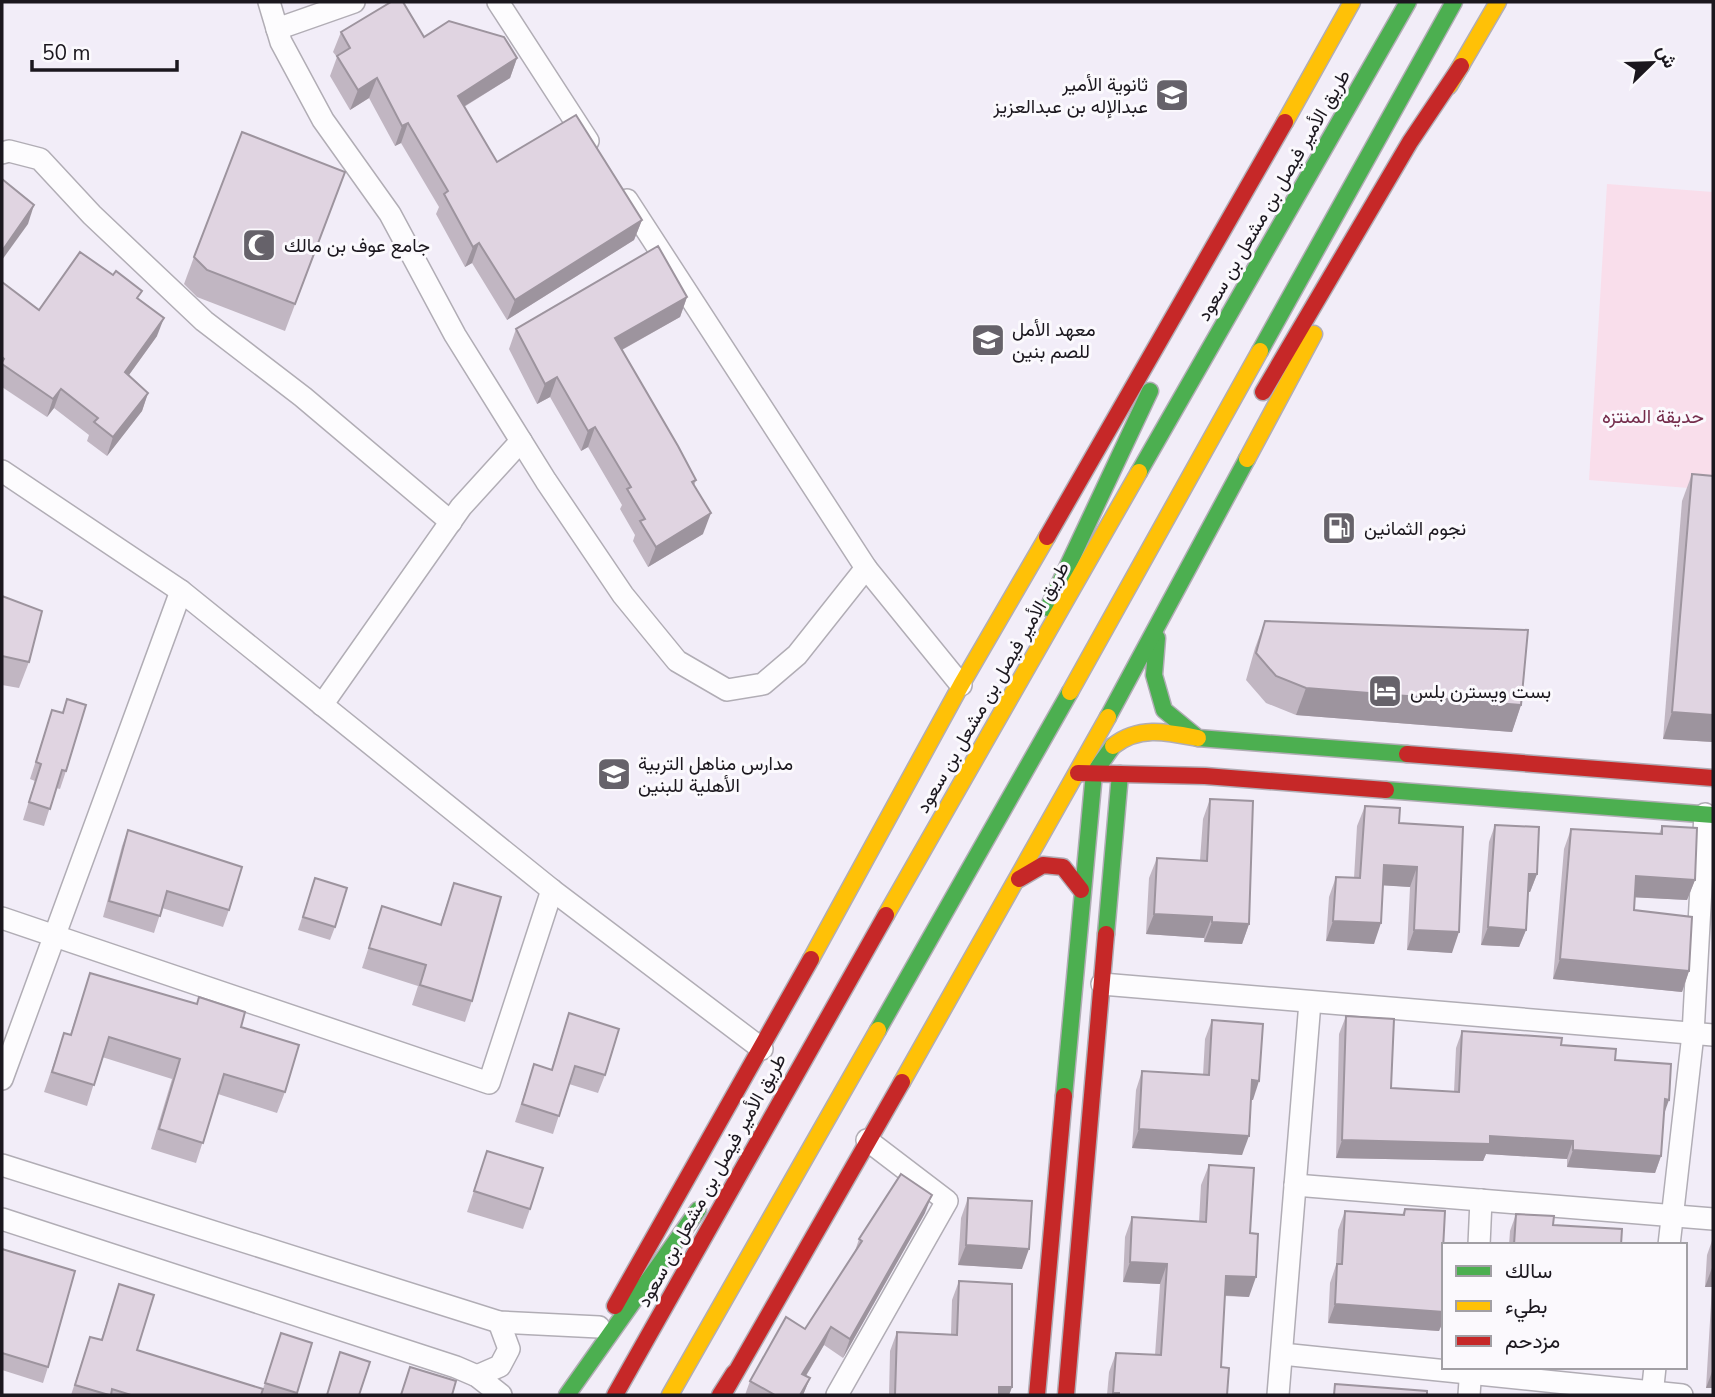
<svg xmlns="http://www.w3.org/2000/svg" width="1715" height="1397" font-family="'Nunito Sans',Vazirmatn,sans-serif">
	<rect width="100%" height="100%" fill="#f2edf8"/>
	<!-- park -->
	<path fill="#f9deeb" d="M1607,184L1713,192V490L1589,480Z"/>
	<g fill="none" stroke-linecap="round" stroke-linejoin="round">
		<!-- street casing -->
		<g stroke="#b1adb5" stroke-width="24">
			<g id="street">
				<path d="M269,2L281,42L323,120L390,214L455,335L546,481L623,595L677,661L727,690L763,684L797,655L866,568"/>
				<path d="M498,2L588,141"/>
				<path d="M277,29L354,2"/>
				<path d="M2,153L9,151L40,159L92,215L204,321L303,397L451,522"/>
				<path d="M627,200L866,568L961,685"/>
				<path d="M2,471L181,591L552,890L762,1049"/>
				<path d="M322,705L461,507L521,441"/>
				<path d="M2,918L489,1083L552,890"/>
				<path d="M1102,984L1713,1035"/>
				<path d="M2,1079L181,591"/>
				<path d="M2,1165L499,1322L599,1327"/>
				<path d="M1295,1185L1713,1219"/>
				<path d="M2,1219L456,1367L477,1376L501,1395"/>
				<path d="M1479,1245L1481,1200"/>
				<path d="M1669,1245L1693,1034L1705,814"/>
				<path d="M1282,1354L1682,1395"/>
				<path d="M477,1376L500,1366L509,1349L499,1322"/>
				<path d="M837,1395L947,1201L867,1140"/>
				<path d="M1278,1395L1310,1002"/>
				<path d="M1469,1395L1471,1367"/>
				<path d="M1652,1395L1655,1367"/>
			</g>
		</g>
		<!-- fast casing -->
		<g stroke="#b1adb5" stroke-width="19">
			<g id="fast">
				<path d="M1260,351L1454,2"/>
				<path d="M1139,472L1408,2"/>
				<path d="M1048,608L1150,391"/>
				<path d="M1157,638L1154,675L1164,710L1198,738L1407,754"/>
				<path d="M1108,717L1247,459"/>
				<path d="M1386,790L1713,815"/>
				<path d="M1106,934L1120,774"/>
				<path d="M878,1030L1070,692"/>
				<path d="M1064,1096L1094,773L1113,746"/>
				<path d="M567,1395L698,1210"/>
			</g>
		</g>
		<!-- slow casing -->
		<g stroke="#b1adb5" stroke-width="19">
			<g id="slow">
				<path d="M1449,86L1498,2"/>
				<path d="M1285,122L1352,2"/>
				<path d="M1247,459L1314,334"/>
				<path d="M1070,692L1260,351"/>
				<path d="M1113,746C1139,725 1168,732 1198,738"/>
				<path d="M886,915L1139,472"/>
				<path d="M811,959L961,685L1047,537"/>
				<path d="M902,1082L1108,717"/>
				<path d="M670,1395L878,1030"/>
			</g>
		</g>
		<!-- jam casing -->
		<g stroke="#b1adb5" stroke-width="19">
			<g id="jam">
				<path d="M1263,392L1410,142L1461,66"/>
				<path d="M1047,537L1285,122"/>
				<path d="M1407,754L1713,778"/>
				<path d="M1078,773L1205,776L1386,790"/>
				<path d="M1019,879L1043,865L1063,867L1081,890"/>
				<path d="M615,1306L811,959"/>
				<path d="M724,1393L902,1082"/>
				<path d="M615,1395L886,915"/>
				<path d="M720,1395L734,1373"/>
				<path d="M1037,1395L1064,1096"/>
				<path d="M1066,1395L1106,934"/>
			</g>
		</g>
		<!-- street -->
		<use href="#street" stroke="#fdfcfe" stroke-width="21"/>
		<!-- fast -->
		<use href="#fast" stroke="#4caf50" stroke-width="16"/>
		<!-- slow -->
		<use href="#slow" stroke="#ffc107" stroke-width="16"/>
		<!-- jam -->
		<use href="#jam" stroke="#c62828" stroke-width="16"/>
	</g>
	<!-- wall -->
	<g fill="#c1b6c2">
		<path d="M341,32L424,37L517,58L510,78L464,107L497,162L642,220L634,240L507,320L472,263L465,267L436,214L439,207L401,143L395,146L369,98L350,110L330,76L337,57L333,52Z"/>
		<path d="M345,172L285,331L197,297L184,284L194,257Z"/>
		<path d="M2,282L39,310L139,299L157,336L129,375L148,393L142,411L107,456L87,441L89,435L54,408L47,417L2,387Z"/>
		<path d="M687,297L680,317L622,350L696,480L694,486L703,534L648,567L633,541L635,535L620,509L622,505L588,447L581,451L550,397L537,404L509,349L516,329Z"/>
		<path d="M1692,474L1713,476V742L1663,739L1682,501Z"/>
		<path d="M2,596L29,662L19,688L2,685Z"/>
		<path d="M1265,621L1521,705L1512,732L1296,715L1266,703L1246,680L1255,648Z"/>
		<path d="M67,699L66,771L60,789L56,788L44,826L23,820L35,781L30,779L52,710L62,713Z"/>
		<path d="M1210,799L1249,924L1242,944L1204,942V938L1146,934L1149,878L1157,858L1200,860L1203,819Z"/>
		<path d="M1365,806L1399,823L1452,953L1407,950L1410,887L1383,885L1374,944L1326,941L1329,897L1336,877L1354,878L1357,826Z"/>
		<path d="M1495,825L1537,874L1530,892H1528L1526,930L1519,947L1481,945L1489,842Z"/>
		<path d="M1662,826L1695,880L1687,900L1635,897L1634,910L1689,971L1682,992L1553,979L1564,849L1571,829L1659,834Z"/>
		<path d="M128,830L229,910L223,927L162,908L154,933L103,917L122,846Z"/>
		<path d="M315,878L335,927L330,940L298,930Z"/>
		<path d="M454,883L472,1001L465,1022L412,1005L418,986L362,968L382,906L440,924Z"/>
		<path d="M90,973L241,1027L285,1092L277,1113L218,1094L196,1163L151,1149L172,1079L102,1057L87,1106L44,1092L64,1033L70,1035Z"/>
		<path d="M569,1013L605,1075L598,1093L569,1084L553,1134L515,1122L534,1064L551,1070Z"/>
		<path d="M1346,1016L1391,1088L1454,1092L1456,1048L1462,1031L1561,1045L1615,1060L1664,1114L1661,1156L1655,1173L1567,1167V1159L1486,1154L1483,1161L1336,1158L1339,1034Z"/>
		<path d="M1212,1020L1253,1100H1251L1242,1155L1132,1148L1136,1090L1142,1071L1203,1075L1205,1039Z"/>
		<path d="M487,1151L530,1209L523,1229L467,1212Z"/>
		<path d="M1209,1165L1250,1233L1249,1297L1225,1296L1221,1367L1227,1395H1107L1109,1372L1116,1353L1155,1355L1160,1284L1123,1282L1125,1237L1132,1217L1199,1222L1201,1185Z"/>
		<path d="M968,1198L1022,1269L958,1265L961,1218Z"/>
		<path d="M1405,1209L1442,1269L1444,1270V1319L1439,1331L1328,1323L1330,1283L1336,1265L1338,1230L1345,1211L1402,1215Z"/>
		<path d="M925,1213L843,1358L824,1345L806,1376L810,1378L803,1395H745L750,1381L805,1329L854,1254L859,1239Z"/>
		<path d="M1516,1214L1553,1225L1621,1245H1509L1510,1231Z"/>
		<path d="M1713,1238V1388H1706L1712,1287H1705L1707,1255Z"/>
		<path d="M2,1249L48,1367L43,1383L2,1370Z"/>
		<path d="M959,1281L1012,1387L1009,1395H889L890,1351L897,1332L951,1334L952,1300Z"/>
		<path d="M119,1284L137,1350L261,1395H71L90,1337L101,1340Z"/>
		<path d="M281,1333L312,1343L296,1395H261Z"/>
	</g>
	<!-- shaded-wall -->
	<g fill="#9d949e">
		<path d="M517,58L510,78L450,115L458,96Z"/>
		<path d="M377,78L369,98L350,110L358,90Z"/>
		<path d="M408,123L401,143L395,146L402,126Z"/>
		<path d="M34,205L28,224L2,260V251Z"/>
		<path d="M642,220L634,240L507,320L515,300Z"/>
		<path d="M479,243L472,263L465,267L473,247Z"/>
		<path d="M687,297L680,317L607,358L615,338Z"/>
		<path d="M164,318L157,336L118,390L125,372Z"/>
		<path d="M557,377L550,397L537,404L545,384Z"/>
		<path d="M61,389L54,408L47,417L53,399Z"/>
		<path d="M148,393L142,411L107,456L113,437Z"/>
		<path d="M595,427L588,447L581,451L588,431Z"/>
		<path d="M711,513L703,534L648,567L656,547Z"/>
		<path d="M1306,688L1521,705L1512,732L1296,715Z"/>
		<path d="M1672,712L1713,715V742L1663,739Z"/>
		<path d="M1384,865L1417,867L1410,887L1377,885Z"/>
		<path d="M1529,874H1537L1530,892L1522,891Z"/>
		<path d="M1636,876L1695,880L1687,900L1628,897Z"/>
		<path d="M1154,914L1212,917L1204,938L1146,934Z"/>
		<path d="M1333,921L1381,923L1374,944L1326,941Z"/>
		<path d="M1212,922L1249,924L1242,944L1204,942Z"/>
		<path d="M1488,927L1526,930L1519,947L1481,945Z"/>
		<path d="M1414,930L1459,932L1452,953L1407,950Z"/>
		<path d="M1560,959L1689,971L1682,992L1553,979Z"/>
		<path d="M1252,1080L1259,1081L1253,1100L1245,1099Z"/>
		<path d="M1665,1099L1669,1100L1663,1117Z"/>
		<path d="M1139,1129L1249,1136L1242,1155L1132,1148Z"/>
		<path d="M1490,1136L1573,1141L1567,1159L1486,1154L1483,1161L1336,1158L1342,1140Z"/>
		<path d="M1573,1150L1661,1156L1655,1173L1567,1167Z"/>
		<path d="M932,1195L925,1213L843,1358L850,1339Z"/>
		<path d="M966,1245L1029,1249L1022,1269L958,1265Z"/>
		<path d="M1130,1262L1167,1264L1160,1284L1123,1282Z"/>
		<path d="M1713,1265V1284L1712,1287H1705Z"/>
		<path d="M1226,1276L1256,1277L1249,1297L1219,1295Z"/>
		<path d="M1335,1304L1444,1312V1319L1439,1331L1328,1323Z"/>
		<path d="M831,1327L824,1345L796,1392L802,1374Z"/>
		<path d="M1713,1369V1388H1706Z"/>
		<path d="M810,1378L803,1395H800Z"/>
		<path d="M999,1387H1012L1009,1395H996Z"/>
	</g>
	<!-- building -->
	<g fill="#e0d4e1" stroke="#9d949e" stroke-width="2">
		<path d="M391,2H403L424,37L449,21L504,37L517,58L458,96L497,162L576,115L642,220L515,300L479,243L473,247L444,194L448,191L408,123L402,126L377,78L358,90L337,56L350,48L341,32Z"/>
		<path d="M242,132L345,172L295,304L207,270L194,257Z"/>
		<path d="M2,179L34,205L2,251Z"/>
		<path d="M658,246L687,297L615,338L678,446L696,480L692,482L711,513L656,547L640,521L645,519L627,489L631,487L595,427L588,431L557,377L545,384L516,329Z"/>
		<path d="M80,252L113,275L116,271L142,291L137,298L164,318L125,372L148,393L113,437L94,422L98,418L61,389L53,399L2,364V362L4,359L2,357V282L39,310Z"/>
		<path d="M1692,474L1713,476V715L1672,712Z"/>
		<path d="M2,596L42,611L29,662L2,656Z"/>
		<path d="M1265,621L1528,630L1521,705L1306,688L1276,676L1256,653Z"/>
		<path d="M67,699L86,705L66,771L62,770L50,809L29,802L41,764L36,762L52,710L63,713Z"/>
		<path d="M1210,799L1253,801L1249,924L1212,922V917L1154,914L1157,858L1207,861Z"/>
		<path d="M1365,806L1400,808L1399,823L1463,827L1459,932L1414,930L1417,867L1384,865L1381,923L1333,921L1336,877L1360,878Z"/>
		<path d="M1495,825L1539,827L1537,874H1529L1526,930L1488,927Z"/>
		<path d="M1662,826L1697,828L1695,880L1636,876L1634,910L1692,917L1689,971L1560,959L1571,829L1662,834Z"/>
		<path d="M128,830L242,867L229,910L167,891L160,916L109,901Z"/>
		<path d="M315,878L347,888L335,927L303,917Z"/>
		<path d="M454,883L501,897L472,1001L420,985L426,965L369,948L382,906L441,925Z"/>
		<path d="M90,973L197,1004L199,997L245,1012L241,1027L299,1045L285,1092L224,1074L203,1143L159,1129L180,1059L109,1037L94,1085L52,1072L64,1033L71,1035Z"/>
		<path d="M569,1013L619,1029L605,1075L575,1066L559,1116L522,1104L534,1064L552,1070Z"/>
		<path d="M1346,1016L1394,1019L1391,1088L1459,1092L1462,1031L1562,1038L1561,1045L1616,1049L1615,1060L1671,1064L1669,1100L1665,1099L1661,1156L1573,1150V1141L1490,1136V1144L1342,1140Z"/>
		<path d="M1212,1020L1263,1024L1259,1081L1252,1080L1249,1136L1139,1129L1142,1071L1209,1075Z"/>
		<path d="M487,1151L543,1168L530,1209L474,1191Z"/>
		<path d="M1209,1165L1254,1168L1250,1233L1258,1234L1256,1277L1226,1276L1221,1367L1229,1368L1227,1395H1119V1393H1113L1116,1353L1161,1355L1167,1264L1130,1262L1132,1217L1206,1222Z"/>
		<path d="M901,1174L932,1195L850,1339L831,1327L802,1374L810,1378L800,1395H775L750,1381L786,1317L805,1329L862,1241L859,1239Z"/>
		<path d="M968,1198L1032,1201L1029,1249L966,1245Z"/>
		<path d="M1405,1209L1445,1211L1442,1269L1444,1270V1312L1335,1304L1337,1264H1342L1345,1211L1404,1215Z"/>
		<path d="M1516,1214L1554,1216L1553,1225L1622,1229L1621,1245H1514Z"/>
		<path d="M2,1249L75,1271L48,1367L2,1353Z"/>
		<path d="M959,1281L1012,1284V1387H999V1395H895L897,1332L957,1335Z"/>
		<path d="M119,1284L154,1295L137,1350L263,1389L261,1395H131L112,1389L111,1395H109L75,1385L90,1337L102,1340Z"/>
		<path d="M281,1333L312,1343L297,1393L265,1383Z"/>
		<path d="M340,1352L370,1362L359,1395H327Z"/>
		<path d="M410,1367L456,1381L452,1395H401Z"/>
		<path d="M1335,1384L1427,1391V1395H1334Z"/>
	</g>
	<!-- icons -->
	<defs>
		<g id="school-square" transform="scale(1.75)"><rect x="-9" y="-9" width="18" height="18" rx="4" fill="#66626a" stroke="#fbf9fd"/><path d="M0-5L7-2L0 1L-7-2ZM-4 1L0 2.5L4 1V4Q0 6-4 4Z" fill="#fff"/></g>
		<g id="mosque-square" transform="scale(1.75)"><rect x="-9" y="-9" width="18" height="18" rx="4" fill="#66626a" stroke="#fbf9fd"/><path d="M3.5-4.9A6 6 0 1 0 3.5 4.9A5 5 0 1 1 3.5-4.9Z" fill="#fff"/></g>
		<g id="fuel-square" transform="scale(1.75)"><rect x="-9" y="-9" width="18" height="18" rx="4" fill="#66626a" stroke="#fbf9fd"/><path d="M-5.5-6h7V0h2V4h1.3V-2.5L3-4.5l.8-.8L6-3V5H2.5V1h-1V6h-7ZM-4.2-4.7v3.2H.2V-4.7Z" fill="#fff"/></g>
		<g id="hotel-square" transform="scale(1.75)"><rect x="-9" y="-9" width="18" height="18" rx="4" fill="#66626a" stroke="#fbf9fd"/><path d="M-6-4.5h1.5V1H6V5H4.5V3h-9V5H-6ZM-4 0a1.8 1.8 0 1 1 3.6 0ZM.5 0V-2.5h3Q6-2.5 6 0Z" fill="#fff"/></g>
	</defs>
	<g fill-rule="evenodd">
		<use href="#school-square" x="1172" y="95"/>
		<use href="#mosque-square" x="259" y="245"/>
		<use href="#school-square" x="988" y="340"/>
		<use href="#fuel-square" x="1339" y="528"/>
		<use href="#hotel-square" x="1385" y="691"/>
		<use href="#school-square" x="614" y="774"/>
	</g>
	<g text-anchor="middle" stroke-width="6" stroke-linejoin="round" paint-order="stroke">
		<!-- poi labels -->
		<g font-size="19" fill="#1b171e" stroke="#fbf9fd" text-anchor="start">
			<text x="1148" y="91" text-anchor="end">ثانوية الأمير<tspan x="1148" dy="22">عبدالإله بن عبدالعزيز</tspan></text>
			<text x="284" y="252">جامع عوف بن مالك</text>
			<text x="1012" y="336">معهد الأمل<tspan x="1012" dy="22">للصم بنين</tspan></text>
			<text x="1364" y="535">نجوم الثمانين</text>
			<text x="1410" y="698">بست ويسترن بلس</text>
			<text x="638" y="770">مدارس مناهل التربية<tspan x="638" dy="22">الأهلية للبنين</tspan></text>
		</g>
		<!-- street labels -->
		<g font-size="19" fill="#1b171e" stroke="#fbf9fd">
			<text transform="translate(1273 195) rotate(-60)" y="7">طريق الأمير فيصل بن مشعل بن سعود</text>
			<text transform="translate(992 687) rotate(-60)" y="7">طريق الأمير فيصل بن مشعل بن سعود</text>
			<text transform="translate(711 1180) rotate(-61)" y="7">طريق الأمير فيصل بن مشعل بن سعود</text>
		</g>
		<!-- park labels -->
		<g font-size="19" fill="#742c4b" stroke="#fbf9fd">
			<text x="1653" y="423">حديقة المنتزه</text>
		</g>
	</g>
	<!-- border -->
	<rect width="1715" height="1397" fill="none" stroke="#1b171e" stroke-width="7"/>
	<!-- legend -->
	<rect x="1442" y="1243" width="245" height="126" fill="#fbf9fd" stroke="#a19fa4" stroke-width="2"/>
	<rect x="1456" y="1266" width="35" height="10" fill="#4caf50" stroke="#a19fa4" stroke-width="2"/>
	<text x="1505" y="1278" font-size="21" fill="#1b171e">سالك</text>
	<rect x="1456" y="1301" width="35" height="10" fill="#ffc107" stroke="#a19fa4" stroke-width="2"/>
	<text x="1505" y="1313" font-size="21" fill="#1b171e">بطيء</text>
	<rect x="1456" y="1336" width="35" height="10" fill="#c62828" stroke="#a19fa4" stroke-width="2"/>
	<text x="1505" y="1348" font-size="21" fill="#1b171e">مزدحم</text>
	<!-- north arrow -->
	<g transform="translate(1652 63) rotate(67)" stroke="#fbf9fd" stroke-width="5" paint-order="stroke">
	<path d="M0-5L12 26L0 18L-12 26Z" fill="#1b171e"/>
	<text y="-10" font-size="19" font-weight="bold" text-anchor="middle" fill="#1b171e">ش</text>
	</g>
	<!-- scale -->
	<path d="M32 60v10h145v-10" fill="none" stroke="#1b171e" stroke-width="3.5"/>
	<text x="42" y="60" font-size="21" fill="#1b171e" stroke="#fbf9fd" stroke-width="5" paint-order="stroke">50 m</text>
</svg>
